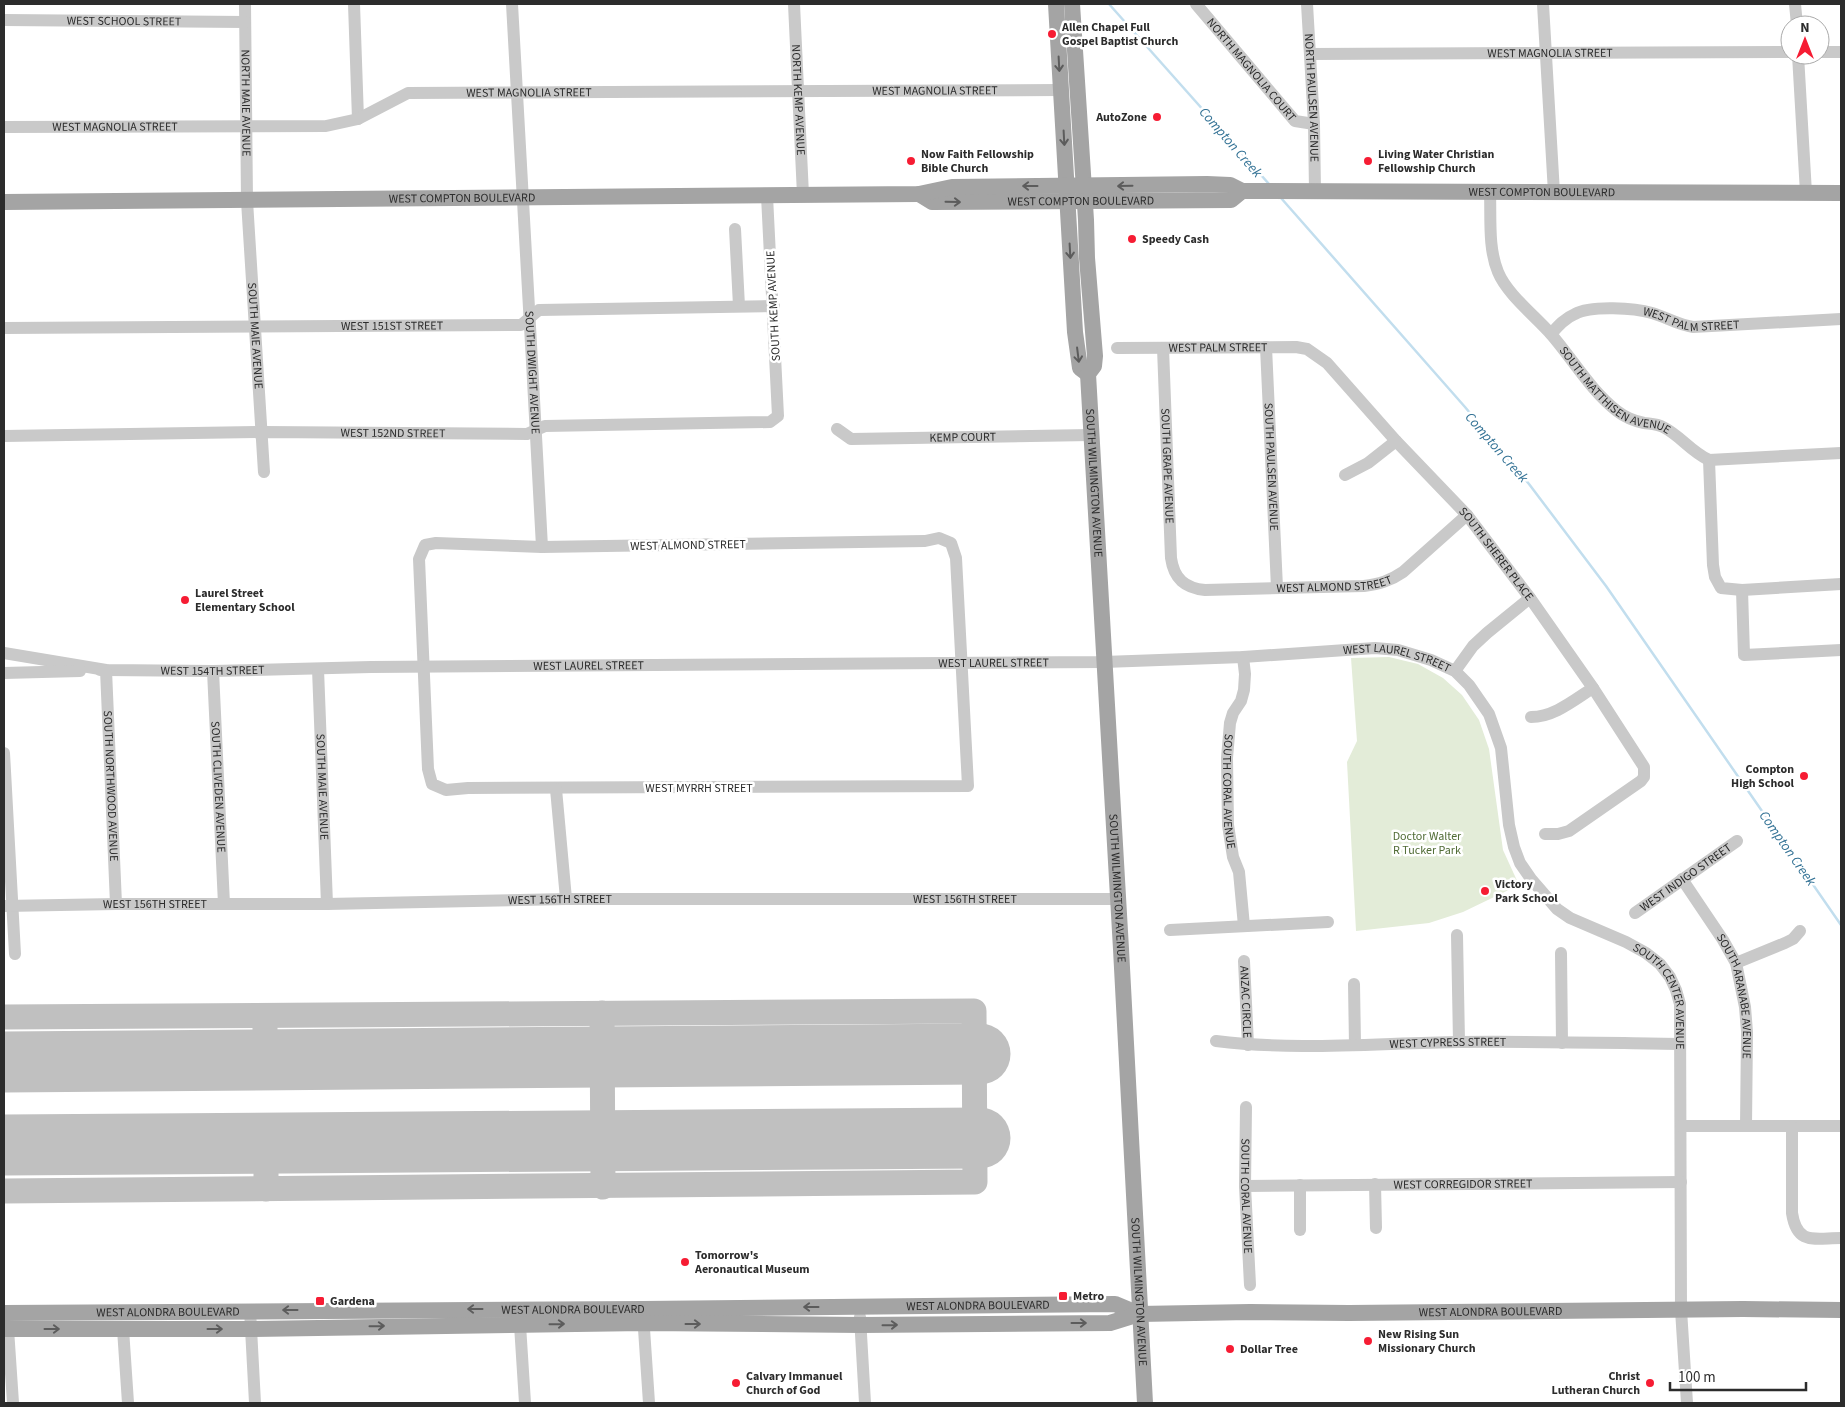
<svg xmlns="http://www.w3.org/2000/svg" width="1845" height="1407" font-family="'Source Sans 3',sans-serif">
	<rect width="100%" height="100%" fill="#fff"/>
	<!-- park -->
	<path fill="#e3ecd8" d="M1389,657L1418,664L1443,678L1462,695L1479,720L1489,749L1503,850L1519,885L1463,912L1429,923L1356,931L1347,762L1357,741L1351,658Z"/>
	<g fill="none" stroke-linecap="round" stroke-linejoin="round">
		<!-- stream -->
		<g stroke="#c2deee" stroke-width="2.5">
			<path d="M1109,4L1269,184"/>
			<path d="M1281,198L1465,407L1529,484L1606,586L1841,925"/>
		</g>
		<!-- taxiway -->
		<g stroke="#c0c0c0" stroke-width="25">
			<path d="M602,1013L603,1187"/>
			<path d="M265,1016V1060"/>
			<path d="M4,1017L974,1011L975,1182L4,1191"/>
			<path d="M266,1143V1189"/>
		</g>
		<!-- runway -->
		<g stroke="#c0c0c0" stroke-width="61">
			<path d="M4,1062L980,1054"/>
			<path d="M4,1145L980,1138"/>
		</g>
		<!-- minor -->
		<g stroke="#c9c9c9" stroke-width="12">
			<path id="s1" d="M245,4L247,201L264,472"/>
			<path d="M354,4L358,119"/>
			<path id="s2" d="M512,4C523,185 532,366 542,547"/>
			<path id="s3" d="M794,4L803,195"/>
			<path id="s4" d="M1196,4L1295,121L1314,124"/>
			<path id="s5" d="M1307,4L1314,124L1315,192"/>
			<path d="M1543,4L1554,193"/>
			<path d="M1795,4L1797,25"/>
			<path id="s6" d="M4,20L245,22"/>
			<path d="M1820,52H1841"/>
			<path id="s7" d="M1310,54L1790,52"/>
			<path d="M1798,55L1806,193"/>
			<path id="s8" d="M4,127L326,126L358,119L408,93L1061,90"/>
			<path id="s9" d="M1490,193C1491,218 1488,248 1498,272C1507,294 1534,315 1550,333C1572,358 1590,390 1617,411C1626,418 1634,421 1644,423C1651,424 1657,424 1663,427C1681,436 1690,451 1709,460L1841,453"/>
			<path d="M735,229L739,306"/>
			<path id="s10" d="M4,328L521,325L539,310L774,306"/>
			<path id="s11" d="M1551,334C1558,326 1565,318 1575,314C1591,305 1635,308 1652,313C1666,317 1678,325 1693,327L1841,319"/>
			<path id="s12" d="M1266,347L1277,588"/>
			<path id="s13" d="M1117,348L1296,347L1307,349L1327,363L1396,441L1467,515L1530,598L1593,688L1644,767V777L1641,781L1569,831L1558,834H1545"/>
			<path id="s14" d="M1163,348L1171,558C1174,579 1185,588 1205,590L1364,586C1379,584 1390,581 1403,572L1467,515"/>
			<path id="s15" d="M837,429L851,439L1091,435"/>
			<path id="s16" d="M4,436L263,432L527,434L545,426L770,422L778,416L767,196"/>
			<path d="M1709,460L1713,565L1715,577L1721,588L1742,590L1841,584"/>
			<path d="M1345,475L1368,463L1396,441"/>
			<path d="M939,538L951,543L956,558L968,786L468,788L446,790L432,784L428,769L419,559L425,545L436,543L542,547L925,541Z"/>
			<path d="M1742,590L1744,655L1841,650"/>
			<path id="s17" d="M4,653L106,670L213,671L371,667L1104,662L1243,657L1375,648L1398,650L1431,660L1455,671L1469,685L1489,714L1501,748L1509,825L1514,847L1520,863L1531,879L1557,909L1570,918L1626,942L1646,953L1660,964L1670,977L1676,990L1680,1004L1681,1310L1687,1403"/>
			<path id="s18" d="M1243,657L1245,674L1244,690L1241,701L1233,713L1230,723L1227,758L1228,825L1233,857L1239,872L1244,926"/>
			<path id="s19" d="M318,669L327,904"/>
			<path id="s20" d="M100,670H106L116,904"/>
			<path id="s21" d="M213,671L224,904"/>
			<path d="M1455,671L1473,646L1487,633L1530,598"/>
			<path d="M4,673L80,671"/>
			<path d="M1531,717C1554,717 1574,700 1593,688"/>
			<path d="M4,753L15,954"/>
			<path d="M556,789L566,899"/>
			<path id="s22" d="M1682,879L1723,940L1736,963L1745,1007L1747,1032L1746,1126"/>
			<path id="s23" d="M4,906L116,904H327L566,899H1118"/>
			<path id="s24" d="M1635,913L1737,841"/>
			<path d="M1170,930L1328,922"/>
			<path d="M1457,935L1459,1042"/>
			<path d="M1561,953L1562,1043"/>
			<path id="s25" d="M1244,961L1248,1045"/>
			<path d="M1736,963L1785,943L1793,939L1800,931"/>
			<path d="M1354,984L1355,1045"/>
			<path id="s26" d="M1216,1041C1296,1051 1378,1043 1459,1042C1533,1041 1606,1043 1680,1044"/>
			<path id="s27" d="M1246,1107L1245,1186L1250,1285"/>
			<path d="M1681,1126H1841"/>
			<path d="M1792,1127V1213C1797,1246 1815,1238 1841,1238"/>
			<path d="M1375,1184L1376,1228"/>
			<path d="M1300,1185V1230"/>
			<path id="s28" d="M1245,1186L1681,1182"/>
			<path d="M250,1310L255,1403"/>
			<path d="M643,1314L649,1403"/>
			<path d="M522,1317L520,1325L525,1403"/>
			<path d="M860,1317L865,1403"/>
			<path d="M8,1329L13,1403"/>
			<path d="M123,1329L128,1403"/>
		</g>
		<!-- major -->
		<g stroke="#a4a4a4" stroke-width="16">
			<path d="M1056,4L1075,332L1080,368L1088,374"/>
			<path id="s29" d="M1072,4L1086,220L1087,258L1095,356L1094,366L1088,374L1121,949L1145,1403"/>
			<path id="s30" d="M919,194L932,202L1231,200L1242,191"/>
			<path id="s31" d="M4,202L919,194L952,187L1207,184L1230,185L1242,191L1841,193"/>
			<path id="s32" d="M4,1313L643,1309L1115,1304L1139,1314"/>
			<path id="s33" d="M4,1329H250L644,1323L861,1325L1110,1323L1139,1314L1250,1312L1349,1313L1743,1309L1841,1310"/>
		</g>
	</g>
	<!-- one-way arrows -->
	<defs><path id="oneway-shaft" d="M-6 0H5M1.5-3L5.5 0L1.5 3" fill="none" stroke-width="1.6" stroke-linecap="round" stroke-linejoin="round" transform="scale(1.25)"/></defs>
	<g stroke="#5c5c5c">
		<use href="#oneway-shaft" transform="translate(1059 64) rotate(87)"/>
		<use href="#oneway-shaft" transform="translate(1064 138) rotate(87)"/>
		<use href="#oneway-shaft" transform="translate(1030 186) rotate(180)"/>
		<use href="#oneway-shaft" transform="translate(1125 186) rotate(179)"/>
		<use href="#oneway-shaft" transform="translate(953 202) rotate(1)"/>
		<use href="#oneway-shaft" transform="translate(1070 251) rotate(87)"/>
		<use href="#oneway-shaft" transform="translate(1078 355) rotate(83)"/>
		<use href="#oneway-shaft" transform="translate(811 1307) rotate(180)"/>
		<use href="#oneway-shaft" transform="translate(475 1309) rotate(180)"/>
		<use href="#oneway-shaft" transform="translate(290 1310) rotate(180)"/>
		<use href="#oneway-shaft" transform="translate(1079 1323)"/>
		<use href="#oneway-shaft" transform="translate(557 1324) rotate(-1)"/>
		<use href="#oneway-shaft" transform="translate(693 1324)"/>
		<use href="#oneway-shaft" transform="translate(890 1325) rotate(-1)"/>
		<use href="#oneway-shaft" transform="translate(377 1326) rotate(-1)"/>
		<use href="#oneway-shaft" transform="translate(52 1329)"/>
		<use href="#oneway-shaft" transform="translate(215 1329)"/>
	</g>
	<!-- markers -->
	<g fill="#f61c33" stroke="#fff" stroke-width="2">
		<circle cx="1052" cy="34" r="5"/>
		<circle cx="1157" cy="117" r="5"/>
		<circle cx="911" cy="161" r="5"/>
		<circle cx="1368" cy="161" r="5"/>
		<circle cx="1132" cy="239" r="5"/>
		<circle cx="185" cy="600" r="5"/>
		<circle cx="1804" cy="776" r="5"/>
		<circle cx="1485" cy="891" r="5"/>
		<circle cx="685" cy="1262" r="5"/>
		<rect x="1058" y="1291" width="10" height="10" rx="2.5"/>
		<rect x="315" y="1296" width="10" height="10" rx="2.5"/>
		<circle cx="1368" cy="1341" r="5"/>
		<circle cx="1230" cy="1349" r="5"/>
		<circle cx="736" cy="1383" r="5"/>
		<circle cx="1650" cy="1383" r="5"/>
	</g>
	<g text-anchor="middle" stroke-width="5" stroke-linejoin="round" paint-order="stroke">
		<!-- street labels -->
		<g font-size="12" fill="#2c2c2c" stroke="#fff">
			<text dy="4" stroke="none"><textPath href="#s6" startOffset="120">WEST SCHOOL STREET</textPath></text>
			<text dy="4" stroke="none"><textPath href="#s7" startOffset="240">WEST MAGNOLIA STREET</textPath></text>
			<text dy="4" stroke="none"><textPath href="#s4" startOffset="86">NORTH MAGNOLIA COURT</textPath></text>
			<text dy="4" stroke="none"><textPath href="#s8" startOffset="938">WEST MAGNOLIA STREET</textPath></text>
			<text dy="4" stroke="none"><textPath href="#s8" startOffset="532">WEST MAGNOLIA STREET</textPath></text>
			<text dy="4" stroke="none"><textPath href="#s5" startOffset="94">NORTH PAULSEN AVENUE</textPath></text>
			<text dy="4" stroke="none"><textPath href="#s3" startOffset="96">NORTH KEMP AVENUE</textPath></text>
			<text dy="4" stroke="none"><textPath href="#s1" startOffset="99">NORTH MAIE AVENUE</textPath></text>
			<text dy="4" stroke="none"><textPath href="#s8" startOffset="111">WEST MAGNOLIA STREET</textPath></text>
			<text dy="4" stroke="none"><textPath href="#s31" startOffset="1540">WEST COMPTON BOULEVARD</textPath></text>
			<text dy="4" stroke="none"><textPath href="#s31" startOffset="458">WEST COMPTON BOULEVARD</textPath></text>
			<text dy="4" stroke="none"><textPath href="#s30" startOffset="164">WEST COMPTON BOULEVARD</textPath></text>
			<text transform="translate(773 306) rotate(-93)" y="4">SOUTH KEMP AVENUE</text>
			<text dy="4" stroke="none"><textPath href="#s11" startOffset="150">WEST PALM STREET</textPath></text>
			<text dy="4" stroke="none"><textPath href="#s10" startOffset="388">WEST 151ST STREET</textPath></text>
			<text dy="4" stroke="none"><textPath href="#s1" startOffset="332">SOUTH MAIE AVENUE</textPath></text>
			<text dy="4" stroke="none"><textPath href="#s13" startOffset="101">WEST PALM STREET</textPath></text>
			<text dy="4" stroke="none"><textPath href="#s2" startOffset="369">SOUTH DWIGHT AVENUE</textPath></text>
			<text dy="4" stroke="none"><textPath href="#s9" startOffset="250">SOUTH MATTHISEN AVENUE</textPath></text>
			<text dy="4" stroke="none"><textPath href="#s16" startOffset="389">WEST 152ND STREET</textPath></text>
			<text dy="4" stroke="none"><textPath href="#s15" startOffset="129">KEMP COURT</textPath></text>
			<text dy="4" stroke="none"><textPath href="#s14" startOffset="118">SOUTH GRAPE AVENUE</textPath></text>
			<text dy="4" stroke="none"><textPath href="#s12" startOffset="120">SOUTH PAULSEN AVENUE</textPath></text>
			<text dy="4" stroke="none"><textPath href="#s29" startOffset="482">SOUTH WILMINGTON AVENUE</textPath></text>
			<text transform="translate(688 545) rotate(-1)" y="4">WEST ALMOND STREET</text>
			<text dy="4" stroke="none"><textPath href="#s13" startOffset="470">SOUTH SHERER PLACE</textPath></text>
			<text dy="4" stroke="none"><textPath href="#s14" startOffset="391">WEST ALMOND STREET</textPath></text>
			<text dy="4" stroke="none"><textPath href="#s17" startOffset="1396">WEST LAUREL STREET</textPath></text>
			<text dy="4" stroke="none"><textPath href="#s17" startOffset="991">WEST LAUREL STREET</textPath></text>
			<text dy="4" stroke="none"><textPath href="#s17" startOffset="586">WEST LAUREL STREET</textPath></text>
			<text dy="4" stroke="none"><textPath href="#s17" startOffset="210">WEST 154TH STREET</textPath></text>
			<text dy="4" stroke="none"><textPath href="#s19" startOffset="118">SOUTH MAIE AVENUE</textPath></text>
			<text dy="4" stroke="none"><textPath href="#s20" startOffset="122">SOUTH NORTHWOOD AVENUE</textPath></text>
			<text dy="4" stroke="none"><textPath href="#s21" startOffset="116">SOUTH CLIVEDEN AVENUE</textPath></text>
			<text x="699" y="792">WEST MYRRH STREET</text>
			<text dy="4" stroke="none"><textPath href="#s18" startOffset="138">SOUTH CORAL AVENUE</textPath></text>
			<text dy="4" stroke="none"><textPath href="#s24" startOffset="62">WEST INDIGO STREET</textPath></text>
			<text dy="4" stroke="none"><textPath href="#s29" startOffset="888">SOUTH WILMINGTON AVENUE</textPath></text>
			<text dy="4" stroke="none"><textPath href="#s23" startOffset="961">WEST 156TH STREET</textPath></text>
			<text dy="4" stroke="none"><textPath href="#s23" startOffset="556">WEST 156TH STREET</textPath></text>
			<text dy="4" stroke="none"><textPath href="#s23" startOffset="151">WEST 156TH STREET</textPath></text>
			<text dy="4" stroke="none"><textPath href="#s22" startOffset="132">SOUTH ARANABE AVENUE</textPath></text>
			<text dy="4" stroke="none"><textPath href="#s17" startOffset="1871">SOUTH CENTER AVENUE</textPath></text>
			<text dy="4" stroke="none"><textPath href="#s25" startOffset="41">ANZAC CIRCLE</textPath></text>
			<text dy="4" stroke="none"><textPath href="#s26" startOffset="232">WEST CYPRESS STREET</textPath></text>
			<text dy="4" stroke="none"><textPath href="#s28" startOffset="218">WEST CORREGIDOR STREET</textPath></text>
			<text dy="4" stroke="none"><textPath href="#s27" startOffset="89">SOUTH CORAL AVENUE</textPath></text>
			<text dy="4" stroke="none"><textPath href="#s29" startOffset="1292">SOUTH WILMINGTON AVENUE</textPath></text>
			<text dy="4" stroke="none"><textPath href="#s32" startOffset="974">WEST ALONDRA BOULEVARD</textPath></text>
			<text dy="4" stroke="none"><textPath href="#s32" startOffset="569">WEST ALONDRA BOULEVARD</textPath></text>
			<text dy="4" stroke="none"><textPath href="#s32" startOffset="164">WEST ALONDRA BOULEVARD</textPath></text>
			<text dy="4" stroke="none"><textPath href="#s33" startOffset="1488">WEST ALONDRA BOULEVARD</textPath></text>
		</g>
		<!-- poi labels -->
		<g font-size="12" font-weight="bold" fill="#2c2c2c" stroke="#fff" text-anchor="start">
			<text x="1062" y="31">Allen Chapel Full<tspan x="1062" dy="14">Gospel Baptist Church</tspan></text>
			<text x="1147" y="121" text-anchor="end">AutoZone</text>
			<text x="921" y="158">Now Faith Fellowship<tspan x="921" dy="14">Bible Church</tspan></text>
			<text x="1378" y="158">Living Water Christian<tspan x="1378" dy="14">Fellowship Church</tspan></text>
			<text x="1142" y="243">Speedy Cash</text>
			<text x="195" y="597">Laurel Street<tspan x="195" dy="14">Elementary School</tspan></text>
			<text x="1794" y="773" text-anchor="end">Compton<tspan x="1794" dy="14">High School</tspan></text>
			<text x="1495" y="888">Victory<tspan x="1495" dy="14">Park School</tspan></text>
			<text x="695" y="1259">Tomorrow's<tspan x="695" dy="14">Aeronautical Museum</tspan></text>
			<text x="1073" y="1300">Metro</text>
			<text x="330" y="1305">Gardena</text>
			<text x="1378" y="1338">New Rising Sun<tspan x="1378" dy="14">Missionary Church</tspan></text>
			<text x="1240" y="1353">Dollar Tree</text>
			<text x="746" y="1380">Calvary Immanuel<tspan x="746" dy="14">Church of God</tspan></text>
			<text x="1640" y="1380" text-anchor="end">Christ<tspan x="1640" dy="14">Lutheran Church</tspan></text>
		</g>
		<!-- park labels -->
		<g font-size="12" fill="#516c36" stroke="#fff">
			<text x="1427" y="840">Doctor Walter<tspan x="1427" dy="14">R Tucker Park</tspan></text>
		</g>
		<!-- water labels -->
		<g font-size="14" font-style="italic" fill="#337295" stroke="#fff">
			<text transform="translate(1231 142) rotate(49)" y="5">Compton Creek</text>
			<text transform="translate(1497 447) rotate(49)" y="5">Compton Creek</text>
			<text transform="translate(1788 848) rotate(55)" y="5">Compton Creek</text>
		</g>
	</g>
	<!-- border -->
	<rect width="1845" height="1407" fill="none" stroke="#2c2c2c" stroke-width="10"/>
	<!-- north arrow -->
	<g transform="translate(1805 40)"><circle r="24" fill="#ffffff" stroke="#ababab"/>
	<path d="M0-4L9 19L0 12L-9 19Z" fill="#f61c33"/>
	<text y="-8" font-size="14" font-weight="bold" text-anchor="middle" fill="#2c2c2c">N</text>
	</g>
	<!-- scale -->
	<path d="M1670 1382v8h136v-8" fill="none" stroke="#2c2c2c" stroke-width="2.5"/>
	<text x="1678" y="1382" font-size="15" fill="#2c2c2c" stroke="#ffffff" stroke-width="4" paint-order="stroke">100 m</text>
</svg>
